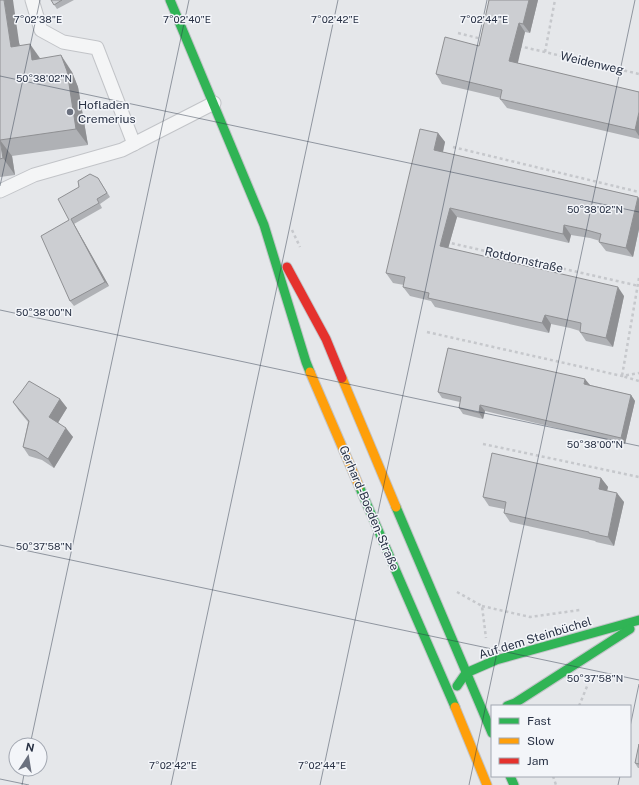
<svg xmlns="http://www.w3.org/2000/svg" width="639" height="785" font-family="'Public Sans',sans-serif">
	<rect width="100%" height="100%" fill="#e5e7ea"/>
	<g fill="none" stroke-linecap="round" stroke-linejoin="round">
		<!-- lane casing -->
		<g stroke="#c2c4c8" stroke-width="15">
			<g id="lane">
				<path d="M32,0L41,30L63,42L97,48L134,144"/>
				<path d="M0,191L34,175L122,150L214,103"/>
			</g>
		</g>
		<!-- fast casing -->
		<g stroke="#c2c4c8" stroke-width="11">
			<g id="fast">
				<path d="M170,0L264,225L306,362L310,372"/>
				<path d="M359,486L455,707"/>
				<path d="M396,507L492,733"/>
				<path d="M457,686L466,673L496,660L639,620"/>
				<path d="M507,706L515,703L630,629"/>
				<path d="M510,776L514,785"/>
			</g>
		</g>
		<!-- slow casing -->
		<g stroke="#c2c4c8" stroke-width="11">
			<g id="slow">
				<path d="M310,372L359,486"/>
				<path d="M342,378L396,507"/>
				<path d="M455,707L487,785"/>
			</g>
		</g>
		<!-- jam casing -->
		<g stroke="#c2c4c8" stroke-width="11">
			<path id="jam" d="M287,267L326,339L342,378"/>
		</g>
		<!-- path -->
		<g stroke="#c6c8cc" stroke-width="2.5" stroke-dasharray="3 3" stroke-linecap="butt">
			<path d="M458,33L482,39"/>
			<path d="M519,46L639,74"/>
			<path d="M545,52L555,0"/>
			<path d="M453,147L639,192"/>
			<path d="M292,230L300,247"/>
			<path d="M446,242L639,286"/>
			<path d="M639,278L622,376L639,381"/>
			<path d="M427,332L622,376L639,373"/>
			<path d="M483,444L639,477"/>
			<path d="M457,592L482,606L486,638"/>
			<path d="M482,606L530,617L580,610"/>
			<path d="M579,706L588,684"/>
			<path d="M553,776L556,785"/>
		</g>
		<!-- lane -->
		<use href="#lane" stroke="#f4f5f6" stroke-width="13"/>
		<!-- fast -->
		<use href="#fast" stroke="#30b455" stroke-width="9"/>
		<!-- slow -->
		<use href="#slow" stroke="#ff9f0a" stroke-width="9"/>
		<!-- jam -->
		<use href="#jam" stroke="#e5322d" stroke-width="9"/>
	</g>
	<!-- wall -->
	<g fill="#afb1b5">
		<path d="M0,0L20,45L41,59L72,72L78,87L88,145L12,156L15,175L0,177Z"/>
		<path d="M51,0H74L57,9Z"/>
		<path d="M489,0H538L530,33L525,32L517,63L639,92V139L507,108L500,99L501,98L442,84L436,74L479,46Z"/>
		<path d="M438,133L445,142L443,152L638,197L639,199V229L633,257L606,251L599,242L600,241L590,238L571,235L569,243L457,217L448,248L624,296L613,347L586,341L580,332V331L570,328L551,324L549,333L435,307L431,301L410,296L403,287L404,285L393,283L386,273Z"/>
		<path d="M98,178L110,197L100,204L102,208L74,224L109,286L74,306L70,301L69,220Z"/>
		<path d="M590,385L631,395L635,401L625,444L485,411L483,419L463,414L459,408L460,402L442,398L438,392Z"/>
		<path d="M60,399L67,408L58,422L73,437L54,468L42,460L29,456L23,447L28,422L19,411L13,402Z"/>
		<path d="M601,478L608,487L607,491L624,502L614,546L596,542L595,541L510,522L504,513V509L489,506L483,497Z"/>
		<path d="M639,744V768H638L635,763Z"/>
	</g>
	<!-- shaded-wall -->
	<g fill="#8f9093">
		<path d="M4,0H13L22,63L11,47Z"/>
		<path d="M529,0H538L530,33L523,24Z"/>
		<path d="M519,23L525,32L516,71L509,61Z"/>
		<path d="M30,44L42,61L32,60Z"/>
		<path d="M61,55L72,72L78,87L88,145L76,129Z"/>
		<path d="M639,112V136L635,130Z"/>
		<path d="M438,133L445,142L441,160L434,150Z"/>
		<path d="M0,140L12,156L15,175L3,158Z"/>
		<path d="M638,197L639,199V229L633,257L626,248Z"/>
		<path d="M450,208L457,217L446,256L440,246Z"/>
		<path d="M71,219L74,224L109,286L105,282Z"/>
		<path d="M564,225L571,235L569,243L563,234Z"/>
		<path d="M618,287L624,296L613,347L606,338Z"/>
		<path d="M545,315L551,324L549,333L542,323Z"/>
		<path d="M585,379L590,385L588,390L584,384Z"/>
		<path d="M631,395L635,401L625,444L621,438Z"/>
		<path d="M60,399L67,408L56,426L49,417Z"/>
		<path d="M480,405L485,411L483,419L479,413Z"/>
		<path d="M66,428L73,437L54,468L48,459Z"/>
		<path d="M601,478L608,487L605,498L599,489Z"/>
		<path d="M617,493L624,502L614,546L608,537Z"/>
	</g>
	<!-- building -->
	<g fill="#ccced2" stroke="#8f9093">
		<path d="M0,0H4L11,47L30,44L32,60L61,55L67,71L76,129L0,140Z"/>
		<path d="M51,0H62L54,5Z"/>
		<path d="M489,0H529L523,24L519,23L509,61L639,92V112L635,130L500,99L502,90L436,74L445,37L479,46Z"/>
		<path d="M420,129L438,133L434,150L638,197L626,248L599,242L601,234L583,229L564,225L563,234L450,208L440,246L618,287L606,338L580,332L581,323L545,315L542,323L428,298L429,293L403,287L405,277L386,273Z"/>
		<path d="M0,140L3,158L0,159Z"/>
		<path d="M90,174L98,178L107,193L97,199L99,203L71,219L105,282L70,301L41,236L69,220L58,199L79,187L78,181Z"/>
		<path d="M448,348L585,379L584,384L631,395L621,438L480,405L479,413L459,408L461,397L438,392Z"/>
		<path d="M29,381L60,399L49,417L66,428L48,459L36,451L23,447L29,421L13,402L21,392Z"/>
		<path d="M492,453L601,478L599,489L617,493L608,537L589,533V532L504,513L506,502L483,497Z"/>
		<path d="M639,744V764L635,763Z"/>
	</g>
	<!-- ticks -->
	<path fill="none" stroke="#293245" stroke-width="1" stroke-opacity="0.45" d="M0,76L639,212M0,186L40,0M0,310L639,446M0,545L639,680M630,727L639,684M30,745L189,0M0,779L29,785M22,785L25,769M171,785L338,0M320,785L487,0M469,785L635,0M618,785L620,776"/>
	<!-- markers -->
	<circle fill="#6b717f" stroke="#f3f5f9" stroke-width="1.5" cx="70" cy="112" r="4"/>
	<g text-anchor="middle" stroke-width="3" stroke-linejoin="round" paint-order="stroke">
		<!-- street labels -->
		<g font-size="12" fill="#293245" stroke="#f3f5f9">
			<text transform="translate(592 63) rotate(13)" y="4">Weidenweg</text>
			<text transform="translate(524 260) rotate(13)" y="4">Rotdornstraße</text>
			<text transform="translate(369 508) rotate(67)" y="4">Gerhard-Boeden-Straße</text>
			<text transform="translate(535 638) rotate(-17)" y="4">Auf dem Steinbüchel</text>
		</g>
		<!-- poi labels -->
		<g font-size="12" fill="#293245" stroke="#f3f5f9" text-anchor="start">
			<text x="78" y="109">Hofladen<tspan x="78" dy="14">Cremerius</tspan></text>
		</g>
	</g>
	<g font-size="10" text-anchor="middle" fill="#293245" stroke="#f3f5f9" stroke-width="3" stroke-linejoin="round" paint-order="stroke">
		<text x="38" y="23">7°02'38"E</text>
		<text x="187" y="23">7°02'40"E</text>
		<text x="335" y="23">7°02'42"E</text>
		<text x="484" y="23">7°02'44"E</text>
		<text x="44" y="82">50°38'02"N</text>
		<text x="595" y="213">50°38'02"N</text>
		<text x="44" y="316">50°38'00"N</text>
		<text x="595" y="448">50°38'00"N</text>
		<text x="44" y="550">50°37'58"N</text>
		<text x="595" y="682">50°37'58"N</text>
		<text x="173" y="769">7°02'42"E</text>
		<text x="322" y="769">7°02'44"E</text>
	</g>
	<!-- legend -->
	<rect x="491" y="705" width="140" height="72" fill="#f3f5f9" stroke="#a2a7b1"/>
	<rect x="499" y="718" width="20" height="6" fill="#30b455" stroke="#a2a7b1"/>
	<text x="527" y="725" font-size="12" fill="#293245">Fast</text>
	<rect x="499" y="738" width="20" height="6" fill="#ff9f0a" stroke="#a2a7b1"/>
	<text x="527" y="745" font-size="12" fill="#293245">Slow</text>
	<rect x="499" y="758" width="20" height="6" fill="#e5322d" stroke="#a2a7b1"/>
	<text x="527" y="765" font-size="12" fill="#293245">Jam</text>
	<!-- north arrow -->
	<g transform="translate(28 757) rotate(12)"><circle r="19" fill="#f3f5f9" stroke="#a2a7b1"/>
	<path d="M0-3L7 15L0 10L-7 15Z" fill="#6b717f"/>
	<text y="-6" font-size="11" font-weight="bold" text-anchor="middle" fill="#293245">N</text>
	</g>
</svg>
